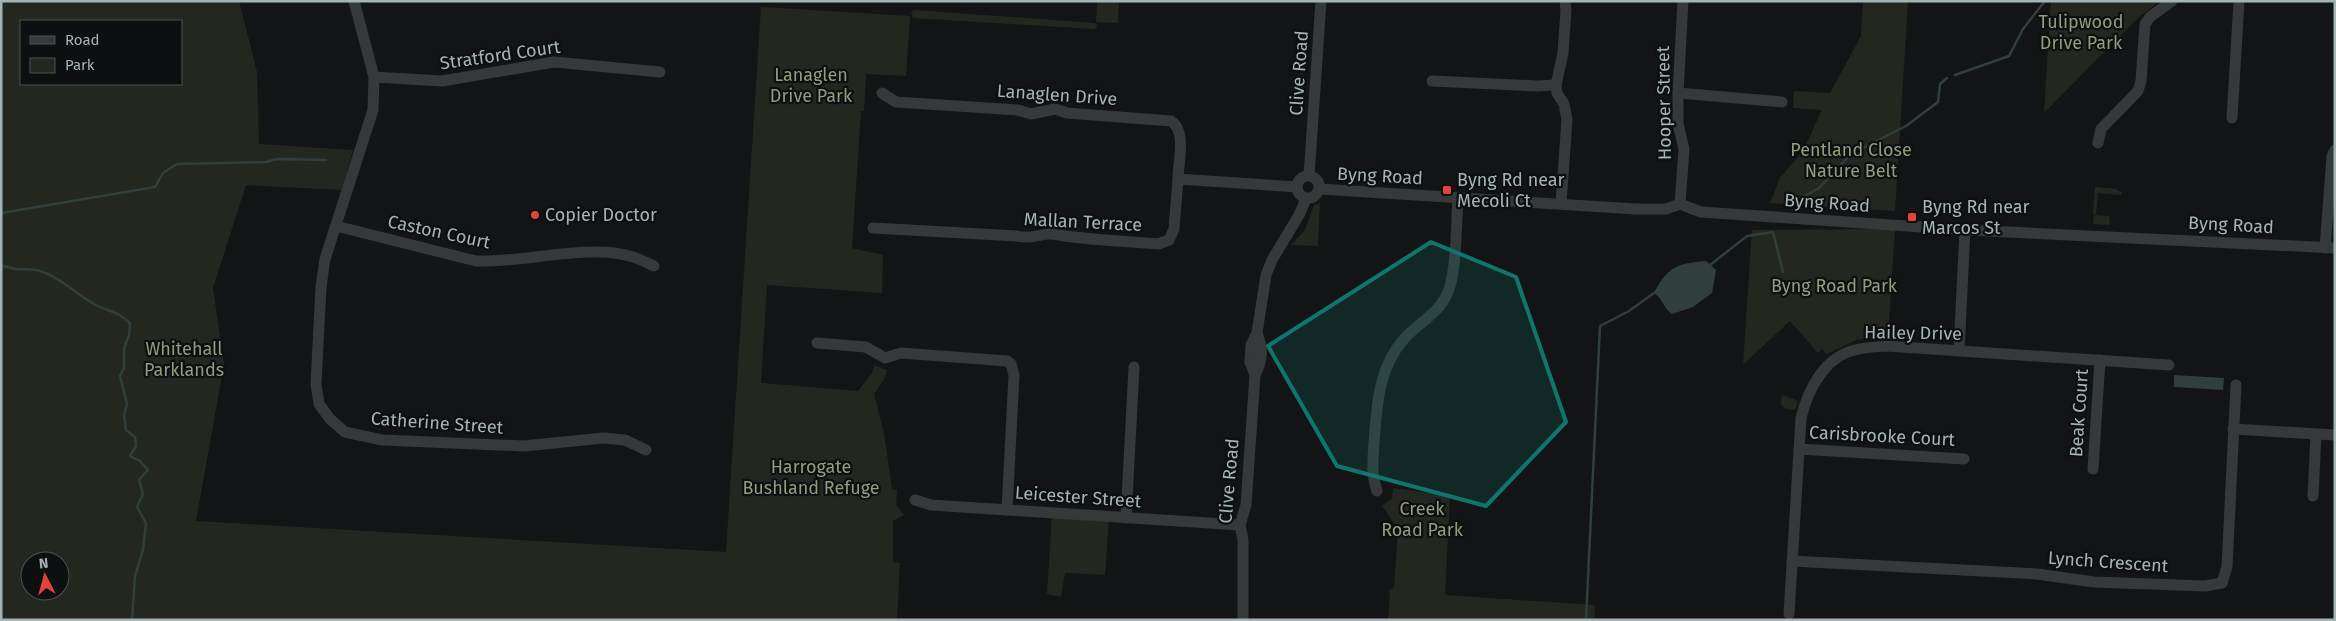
<svg xmlns="http://www.w3.org/2000/svg" width="2336" height="621" font-family="'Fira Sans',sans-serif">
	<rect width="100%" height="100%" fill="#131415"/>
	<!-- green -->
	<g fill="#242720" fill-rule="evenodd">
		<path d="M1,1H239L257,72L259,144L353,150L342,190L246,185L213,288L224,365L196,521L726,552L761,7L910,16L906,76L866,74L864,111H861L852,248L883,255L882,293L767,285L761,383L858,391L872,373L874,365L887,370L885,378L874,394L884,433L892,489L897,490L896,505L904,515L893,521V562L900,563L897,620H1ZM21,21H181V84H21ZM30,561H60V591H30Z"/>
		<path d="M1097,1H1119L1118,23L1096,22Z"/>
		<path d="M1863,1H1908L1895,211L1770,203L1780,178L1803,151L1822,110L1793,108L1794,91L1830,93L1861,36Z"/>
		<path d="M2051,1H2160L2138,18L2044,113Z"/>
		<path d="M914,10L1095,23L1098,26L1094,29L913,18L911,13Z"/>
		<path d="M2095,187L2118,189L2117,191L2122,192L2121,195L2098,193L2096,214H2093Z"/>
		<path d="M1320,203L1318,246L1291,245L1305,230L1314,205Z"/>
		<path d="M2094,215L2109,216L2110,225L2093,224Z"/>
		<path d="M1895,229L1888,336L1856,340L1827,354L1822,349L1818,353L1790,321L1743,365L1752,230Z"/>
		<path d="M1782,395L1798,401L1795,410L1785,409L1781,404Z"/>
		<path d="M1393,488L1450,496L1445,595L1595,605L1594,620H1388L1390,593L1388,592L1394,587L1398,529L1382,506L1392,498Z"/>
		<path d="M1052,515L1109,519L1105,575L1065,573L1061,597L1047,594Z"/>
	</g>
	<!-- water -->
	<g fill="#303f3c">
		<path d="M1706,261L1716,270L1712,293L1693,307L1672,314C1663,308 1663,299 1654,293C1667,267 1678,263 1706,261Z"/>
		<path d="M2174,375L2224,378L2223,390L2174,387Z"/>
	</g>
	<g fill="none" stroke-linecap="round" stroke-linejoin="round">
		<!-- stream -->
		<g stroke="#303f3c" stroke-width="2.5">
			<path d="M1955,75L2009,56L2023,29L2045,1"/>
			<path d="M1793,203L1819,188L1851,154L1906,126L1938,102L1940,84L1947,78"/>
			<path d="M1,213L155,187L163,173L177,164L266,162L277,159L326,160"/>
			<path d="M1710,265L1747,236L1773,232L1783,272"/>
			<path d="M1,266C7,265 11,269 16,269C24,270 32,268 40,271C61,277 76,295 96,305C112,313 115,310 130,323L129,335L124,348V368L120,376L127,404L124,415L126,430L135,437L136,446L130,456L140,461L148,470L139,480L143,494L137,507L146,523L143,550L135,576L132,620"/>
			<path d="M1586,620L1600,326L1629,311L1654,293"/>
		</g>
		<!-- street -->
		<g stroke="#35393a" stroke-width="11">
			<path d="M354,1L374,77L373,110L325,259L321,287L316,384L319,404L330,419L345,432L382,440L524,446L603,438L625,440L646,450"/>
			<path d="M374,77L442,81L554,62L660,72"/>
			<path d="M1432,81L1537,86L1556,85"/>
			<path d="M882,93L896,102L1018,110L1031,114L1055,109L1067,113L1171,121C1187,131 1178,162 1178,179"/>
			<path d="M1678,93L1782,102"/>
			<path d="M2232,118L2239,1"/>
			<path d="M2098,143L2101,129L2138,91L2141,81L2145,24L2150,17L2172,1"/>
			<circle cx="1308" cy="187" r="11"/>
			<path d="M1309,176L1321,1"/>
			<path d="M1320,189L1636,209H1666L1680,204L1701,212L1965,230L2335,248"/>
			<path d="M1561,203L1567,120L1564,104L1557,93L1556,85L1563,53L1566,10L1565,1"/>
			<path d="M1680,204L1684,149L1678,124V93L1683,1"/>
			<path d="M336,226L476,261C523,263 592,243 633,257C640,259 647,263 654,266"/>
			<path d="M873,228L1017,236C1035,240 1040,233 1052,234C1087,240 1122,241 1158,244L1169,240L1174,229L1178,179L1297,187"/>
			<path d="M2325,248L2332,156L2335,150"/>
			<path d="M817,343L866,347L885,358L901,353L1007,361L1011,364L1014,375L1007,510"/>
			<path d="M1959,350L1965,230"/>
			<path d="M1255,375L1250,362L1251,345L1257,333L1266,275L1272,260L1299,215L1306,199"/>
			<path d="M2233,429L2335,435"/>
			<path d="M1799,449L1964,459"/>
			<path d="M2093,469L2100,360"/>
			<path d="M1377,491C1371,475 1373,460 1374,443C1377,406 1378,368 1404,339C1419,322 1439,314 1448,292C1457,269 1456,224 1458,198"/>
			<path d="M2313,496L2316,434"/>
			<path d="M915,500L931,505L1240,525"/>
			<path d="M1126,518L1134,367"/>
			<path d="M1792,561L2037,574L2094,582L2205,586L2222,583L2227,567L2236,385"/>
			<path d="M1789,614L1801,418C1808,390 1824,357 1855,350C1865,347 1876,347 1887,346L2169,365"/>
			<path d="M1243,620V540L1240,525L1246,505L1255,375C1263,360 1263,348 1257,333"/>
		</g>
	</g>
	<!-- marked area -->
	<path fill="#0f766e" fill-opacity="0.2" stroke="#0f766e" stroke-width="4" stroke-linejoin="round" d="M1431,242L1516,277L1566,422L1486,506L1337,466L1268,346Z"/>
	<!-- markers -->
	<g fill="#e4433c" stroke="#0e0f10" stroke-width="2">
		<rect x="1442" y="185" width="10" height="10" rx="2.5"/>
		<circle cx="535" cy="215" r="5"/>
		<rect x="1907" y="212" width="10" height="10" rx="2.5"/>
	</g>
	<g text-anchor="middle" stroke-width="4.5" stroke-linejoin="round" paint-order="stroke">
		<!-- park labels -->
		<g font-size="18" fill="#909e7e" stroke="#0e0f10">
			<text x="2081" y="28">Tulipwood<tspan x="2081" dy="21">Drive Park</tspan></text>
			<text x="811" y="81">Lanaglen<tspan x="811" dy="21">Drive Park</tspan></text>
			<text x="1851" y="156">Pentland Close<tspan x="1851" dy="21">Nature Belt</tspan></text>
			<text x="1834" y="292">Byng Road Park</text>
			<text x="184" y="355">Whitehall<tspan x="184" dy="21">Parklands</tspan></text>
			<text x="811" y="473">Harrogate<tspan x="811" dy="21">Bushland Refuge</tspan></text>
			<text x="1422" y="515">Creek<tspan x="1422" dy="21">Road Park</tspan></text>
		</g>
		<!-- street labels -->
		<g font-size="18" fill="#a6b3b4" stroke="#0e0f10">
			<text transform="translate(500 55) rotate(-8)" y="6">Stratford Court</text>
			<text transform="translate(1299 73) rotate(-86)" y="6">Clive Road</text>
			<text transform="translate(1057 95) rotate(4)" y="6">Lanaglen Drive</text>
			<text transform="translate(1664 103) rotate(-91)" y="6">Hooper Street</text>
			<text transform="translate(1380 176) rotate(3)" y="6">Byng Road</text>
			<text transform="translate(1827 203) rotate(4)" y="6">Byng Road</text>
			<text transform="translate(1083 222) rotate(3)" y="6">Mallan Terrace</text>
			<text transform="translate(2231 225) rotate(3)" y="6">Byng Road</text>
			<text transform="translate(439 232) rotate(12)" y="6">Caston Court</text>
			<text transform="translate(1913 333) rotate(1)" y="6">Hailey Drive</text>
			<text transform="translate(2079 413) rotate(-86)" y="6">Beak Court</text>
			<text transform="translate(437 423) rotate(4)" y="6">Catherine Street</text>
			<text transform="translate(1882 436) rotate(3)" y="6">Carisbrooke Court</text>
			<text transform="translate(1229 481) rotate(-85)" y="6">Clive Road</text>
			<text transform="translate(1078 497) rotate(4)" y="6">Leicester Street</text>
			<text transform="translate(2108 562) rotate(4)" y="6">Lynch Crescent</text>
		</g>
		<!-- poi labels -->
		<g font-size="18" fill="#a6b3b4" stroke="#0e0f10" text-anchor="start">
			<text x="1457" y="186">Byng Rd near<tspan x="1457" dy="21">Mecoli Ct</tspan></text>
			<text x="1922" y="213">Byng Rd near<tspan x="1922" dy="21">Marcos St</tspan></text>
			<text x="545" y="221">Copier Doctor</text>
		</g>
	</g>
	<!-- border -->
	<rect width="2336" height="621" fill="none" stroke="#a6b3b4" stroke-width="5"/>
	<!-- legend -->
	<rect x="20" y="20" width="162" height="65" fill="#0e0f10" stroke="#4b5152"/>
	<rect x="30" y="36" width="25" height="8" fill="#35393a" stroke="#4b5152"/>
	<text x="65" y="45" font-size="15" fill="#a6b3b4">Road</text>
	<rect x="30" y="58" width="25" height="15" fill="#242720" stroke="#4b5152"/>
	<text x="65" y="70" font-size="15" fill="#a6b3b4">Park</text>
	<!-- north arrow -->
	<g transform="translate(45 576) rotate(354)"><circle r="24" fill="#0e0f10" stroke="#4b5152"/>
	<path d="M0-4L9 19L0 12L-9 19Z" fill="#e4433c"/>
	<text y="-8" font-size="14" font-weight="bold" text-anchor="middle" fill="#a6b3b4">N</text>
	</g>
</svg>
